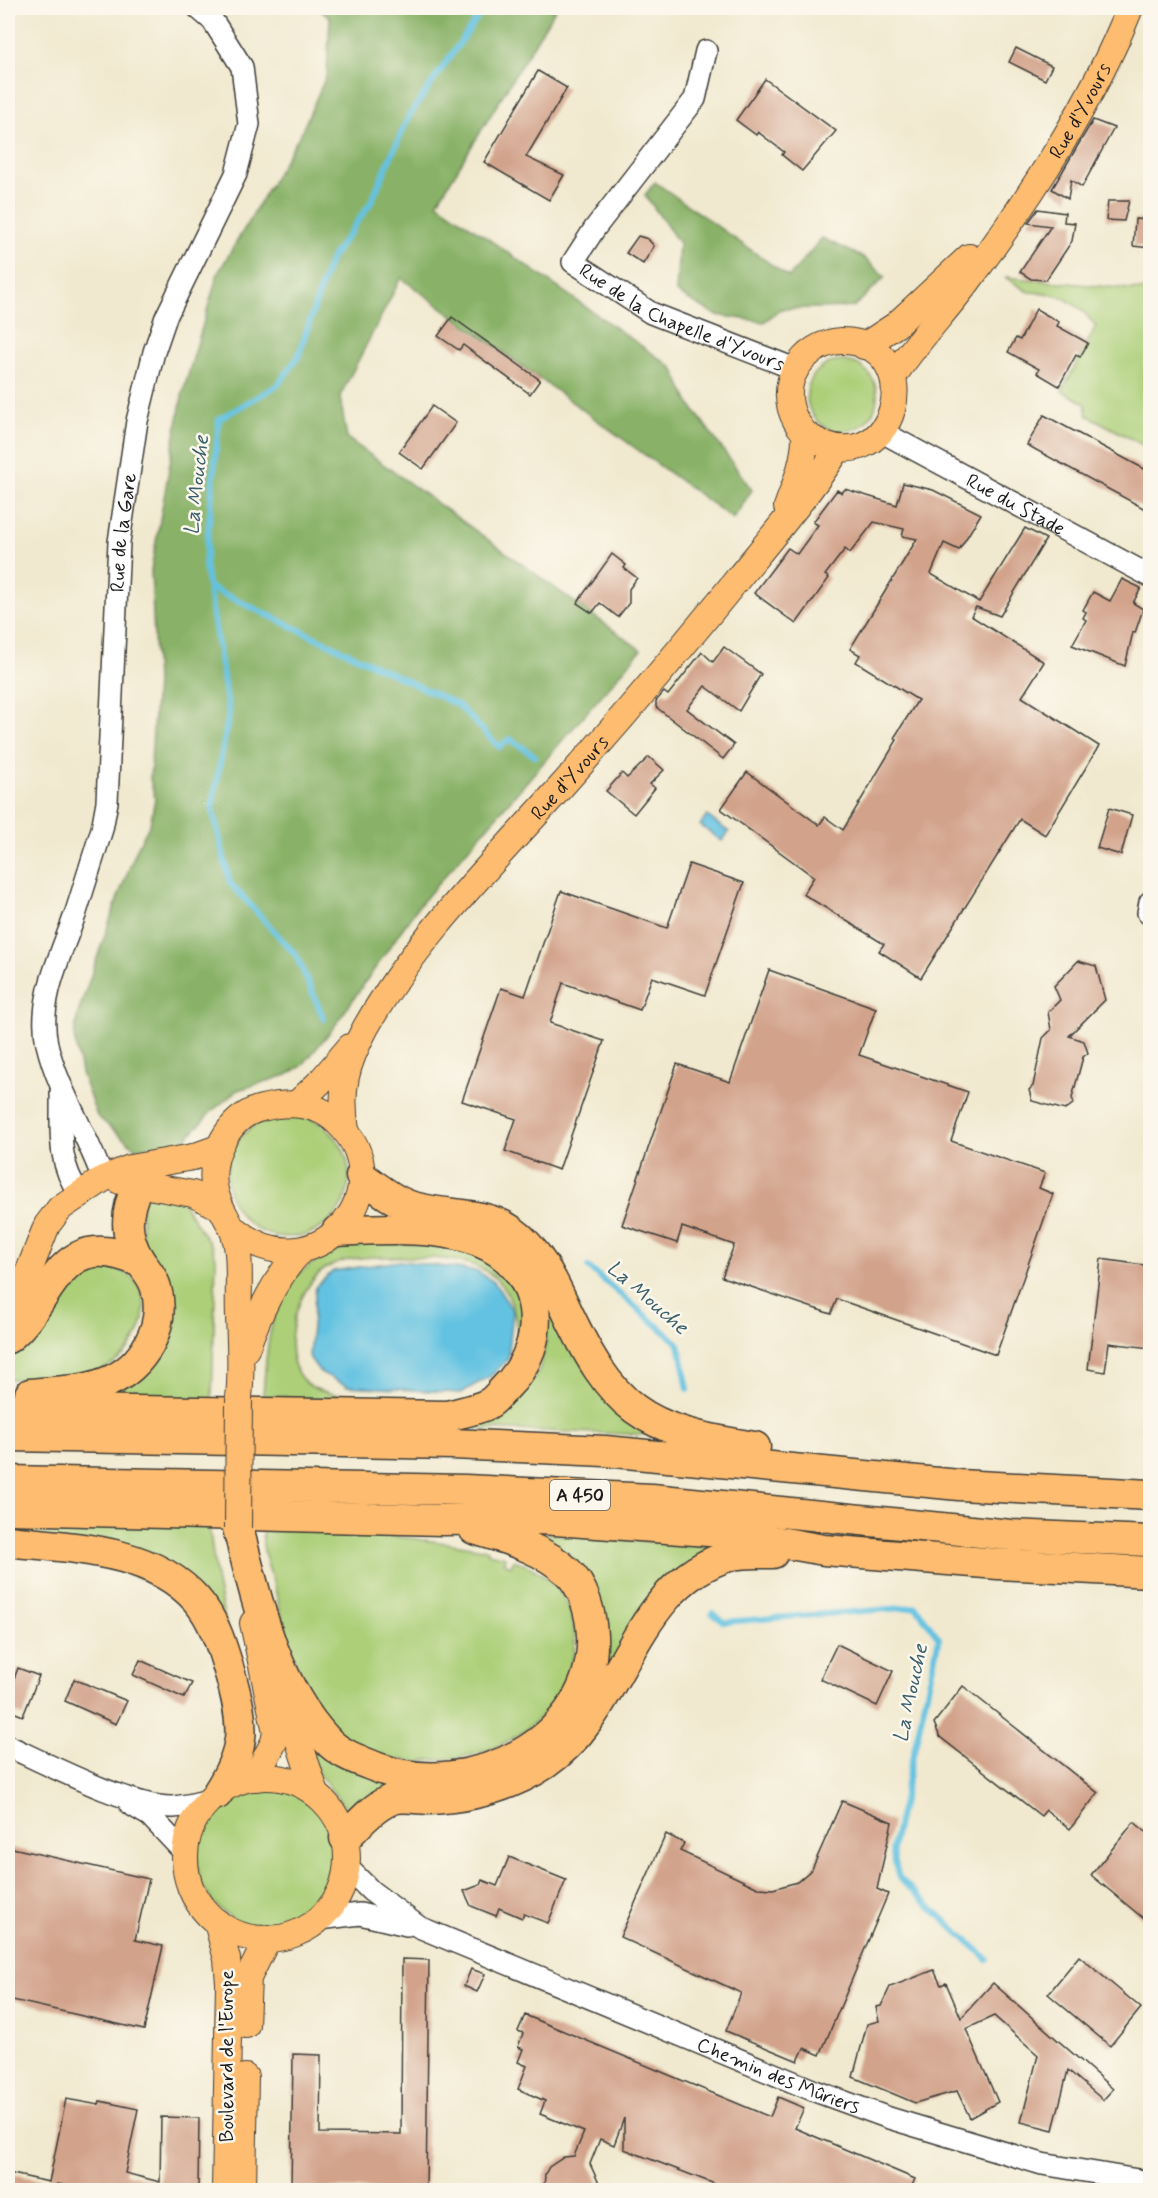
<svg xmlns="http://www.w3.org/2000/svg" width="1158" height="2198" font-family="Mynerve,sans-serif">
	<rect width="100%" height="100%" fill="#fbf7ec"/>
	<filter id="ink" filterUnits="userSpaceOnUse"><feTurbulence type="fractalNoise" baseFrequency=".0167" numOctaves="2"/><feDisplacementMap in="SourceGraphic" scale="12" xChannelSelector="R" yChannelSelector="G"/><feConvolveMatrix kernelMatrix="1 2 1 2 8 2 1 2 1" color-interpolation-filters="sRGB"/></filter>
	<filter id="wash" filterUnits="userSpaceOnUse"><feTurbulence type="fractalNoise" baseFrequency=".008" numOctaves="4" result="noise"/><feDisplacementMap in="SourceGraphic" scale="24" xChannelSelector="R" yChannelSelector="G"/><feGaussianBlur stdDeviation="1.35" result="paint"/><feColorMatrix in="noise" values="0 0 0 0 0 0 0 0 0 0 0 0 0 0 0 0 0 1.4 0 .05"/><feComposite in="paint" operator="in"/></filter>
	<g filter="url(#wash)">
		<rect width="100%" height="100%" fill="#f1e9cf"/>
		<!-- green -->
		<g fill="#accf78" stroke="#64764a" stroke-width="1.5">
			<path d="M1005,277L1150,291V449L1087,415L1085,403L1062,391L1096,326L1082,310L1064,298L1045,293L1028,292Z"/>
			<circle cx="842" cy="396" r="35"/>
			<circle cx="288" cy="1176" r="61"/>
			<path d="M143,1193L185,1197V1206L212,1247L216,1258L212,1399L102,1398L157,1356L141,1245Z"/>
			<path d="M360,1243C394,1244 431,1243 465,1250C495,1256 523,1289 523,1320C523,1327 520,1335 518,1342C515,1261 467,1258 401,1257C375,1257 348,1255 325,1269C294,1288 273,1369 314,1388C328,1395 348,1396 363,1398L351,1401L263,1396C266,1355 268,1301 302,1271C318,1257 340,1250 360,1243Z"/>
			<path d="M90,1268C166,1259 155,1350 99,1371C71,1382 37,1379 8,1379V1354C19,1345 31,1336 40,1325C58,1305 64,1279 90,1268Z"/>
			<path d="M540,1283L655,1435L456,1428L497,1414L522,1395L539,1371L546,1342Z"/>
			<path d="M8,1521L209,1525L217,1584L227,1629L215,1606L8,1530Z"/>
			<path d="M263,1527C339,1530 413,1536 488,1550V1553L505,1557L504,1563L511,1566L514,1560C608,1594 583,1702 508,1741C481,1756 454,1759 423,1761L422,1763C406,1760 387,1758 372,1753C311,1731 289,1650 276,1593C271,1570 260,1552 263,1527Z"/>
			<path d="M528,1532L720,1547L610,1667L604,1659L607,1632Z"/>
			<path d="M304,1732L400,1786L348,1811L318,1773Z"/>
			<circle cx="267" cy="1857" r="70"/>
		</g>
		<!-- forest -->
		<g fill="#89b268" stroke="#526742" stroke-width="1.5">
			<path d="M316,8H556L437,203L673,368L689,403L752,490L733,519L401,278L340,396L347,438L641,650L417,908L334,1027L302,1066L287,1075L238,1090L212,1111L183,1142L135,1148L97,1116L81,1073L74,1037L78,1013L118,897L138,846L150,824L155,799L150,779L156,682L151,570L182,396L218,273L301,133L327,74L330,17Z"/>
			<path d="M655,182L789,277L822,238L863,257L885,277L854,307L781,309L764,322L716,315L676,292L679,243L645,195Z"/>
		</g>
		<!-- water -->
		<g fill="#63c2e1" stroke="#406f7e" stroke-width="1.5">
			<path d="M707,816L729,832L722,841L700,825Z"/>
			<path d="M400,1261L477,1271L494,1282L513,1311L508,1359L492,1375L461,1393L347,1386L320,1372L309,1357L316,1286L333,1271Z"/>
		</g>
		<g fill="none" stroke-linecap="round" stroke-linejoin="round">
			<!-- stream -->
			<g stroke="#63c2e1" stroke-width="6">
				<path d="M211,588L458,705L499,747L510,739L535,756"/>
				<path d="M324,1019L296,955L230,883L212,807L229,714L205,565L219,419L278,385L298,357L330,260L370,204L409,116L484,8"/>
				<path d="M588,1267L679,1344L688,1389"/>
				<path d="M712,1613L724,1622L916,1607L939,1638L892,1850L899,1878L987,1959"/>
			</g>
		</g>
		<g id="blocks">
			<!-- building -->
			<g fill="#d2a28a">
				<path d="M1016,48L1052,66L1045,80L1009,62Z"/>
				<path d="M538,71L567,88L526,157L564,175L549,200L484,162Z"/>
				<path d="M765,79L836,131L802,171L782,155L784,152L758,132L756,135L736,120Z"/>
				<path d="M1093,120L1114,128L1082,187L1071,180L1068,199L1052,189Z"/>
				<path d="M1108,201H1129L1124,221L1106,220Z"/>
				<path d="M1038,209L1065,213L1064,222L1075,223L1072,241L1046,280L1031,279L1020,272L1051,226L1028,223Z"/>
				<path d="M1135,219L1150,220V248L1133,246Z"/>
				<path d="M638,236L648,239L654,246L643,264L626,253Z"/>
				<path d="M1036,309L1059,322L1057,326L1088,343L1080,357L1076,355L1059,386L1037,373L1039,369L1008,352L1016,338L1020,340Z"/>
				<path d="M452,317L540,380L530,394L463,345L459,350L438,336Z"/>
				<path d="M432,406L456,423L423,469L399,452Z"/>
				<path d="M1044,415L1150,472V499L1145,509L1027,445Z"/>
				<path d="M903,483L933,490L981,514L959,550L944,543L931,574L979,602L1025,528L1046,539L1000,616L976,607L971,616L1044,662L1022,697L1099,746L1045,835L1020,819L921,978L879,951L884,944L803,894L814,877L721,809L747,772L819,825L825,817L843,830L897,740L894,738L918,700L856,662L860,655L850,649L917,539L902,536L904,529L874,522L850,553L845,549L825,575L829,578L796,624L754,593L788,548L797,554L818,525L813,522L837,490L842,493L845,489L897,505Z"/>
				<path d="M612,554L626,565L624,568L637,578L629,589V603L618,617L600,603L592,613L577,603Z"/>
				<path d="M1122,579L1141,588L1133,603L1143,609L1135,633L1133,632L1125,666L1072,645L1086,620L1083,618L1086,612L1083,610L1093,592L1110,601Z"/>
				<path d="M724,647L761,674L739,711L705,686L687,709L734,745L723,759L656,707V701L664,692L668,695L702,652L713,662Z"/>
				<path d="M649,757L664,770L650,784L655,788L634,814L606,791L622,773L627,778Z"/>
				<path d="M1109,808L1132,815L1121,855L1097,848Z"/>
				<path d="M689,864L744,883L705,995L652,977L640,1010L563,983L550,1023L604,1041L559,1170L505,1151L516,1119L462,1101L501,988L525,996L561,891L667,928Z"/>
				<path d="M1078,961L1096,966L1105,1000L1069,1036L1084,1041L1088,1053L1083,1057L1072,1098L1074,1103L1065,1110L1032,1101L1029,1090L1033,1086L1043,1038L1051,1030L1048,1012L1060,1000L1054,986Z"/>
				<path d="M769,970L876,1008L859,1055L968,1092L951,1141L1045,1173L1039,1188L1053,1194L996,1355L837,1299L831,1314L722,1277L734,1245L682,1227L677,1243L622,1225L677,1064L730,1082Z"/>
				<path d="M1101,1259L1150,1266V1348L1109,1343L1105,1372L1088,1369Z"/>
				<path d="M837,1644L893,1671L877,1706L820,1679Z"/>
				<path d="M140,1660L192,1683L184,1698L133,1675Z"/>
				<path d="M18,1668L39,1676L23,1716L8,1710V1695Z"/>
				<path d="M74,1679L127,1701L116,1724L65,1701Z"/>
				<path d="M963,1686L1098,1793L1070,1829L1046,1810L1041,1816L940,1737L934,1723Z"/>
				<path d="M842,1801L892,1822L877,1889L888,1894L820,2055L804,2048L798,2061L726,2031L741,1993L620,1937L666,1834L684,1843L680,1851L758,1888L773,1889L797,1882L812,1869Z"/>
				<path d="M1134,1822L1150,1835V1924L1091,1875Z"/>
				<path d="M8,1847L149,1879L135,1940L163,1946L144,2030L8,1999Z"/>
				<path d="M509,1857L566,1880L548,1923L524,1914L522,1918L499,1908L496,1916L471,1906L464,1891L480,1885L482,1880L497,1886Z"/>
				<path d="M1079,1956L1141,2008L1110,2046L1048,1994Z"/>
				<path d="M402,1959L429,1960L426,2190L291,2188L293,2054L321,2055L320,2133L401,2134Z"/>
				<path d="M471,1969L485,1974L477,1992L464,1986Z"/>
				<path d="M934,1970L941,1985L946,1983L961,2018L993,1983L1113,2089L1103,2100L1068,2070L1053,2130L1021,2122L1038,2055L994,2016L966,2029L998,2102L970,2118L957,2091L915,2103L853,2077L867,2024L879,2021L876,2007L881,2006L890,1987Z"/>
				<path d="M525,2015L770,2117L778,2097L804,2108L795,2128L915,2179L910,2190H719L720,2186L624,2149V2118L614,2145L600,2139L590,2164L602,2190H544L545,2174L549,2167L564,2157L574,2156L584,2132L540,2114L545,2101L518,2089L527,2066L518,2062L523,2049L518,2047L523,2033L518,2031Z"/>
				<path d="M66,2099L99,2105L100,2101L138,2109L125,2173L160,2182L161,2117L199,2118L198,2190H87L57,2184V2190H8V2173L49,2182Z"/>
			</g>
		</g>
	</g>
	<g filter="url(#ink)">
		<use href="#blocks" fill-opacity="0" stroke="#3c3b37" stroke-width="1.5"/>
		<g fill="none" stroke-linecap="round" stroke-linejoin="round">
			<!-- minor casing -->
			<g stroke="#3c3b37" stroke-width="24">
				<g id="minor">
					<path id="s1" d="M706,51L695,99L595,228L573,262L651,313L795,369"/>
					<path id="s2" d="M882,432L1150,576"/>
					<path d="M1148,913L1150,902"/>
					<path d="M61,1091C62,1128 56,1161 79,1193"/>
					<path id="s3" d="M103,1179C87,1133 58,1091 47,1044C37,999 62,953 76,912C85,884 93,857 102,829L107,802L119,542L137,421L154,352L166,317L236,174L249,124L242,67L213,21L198,8"/>
					<path d="M8,1746C47,1764 132,1808 173,1807C185,1806 198,1803 209,1800"/>
					<path d="M130,1804L150,1816L185,1853"/>
					<path id="s4" d="M347,1867L371,1891L419,1927L815,2091L889,2118L1042,2164L1150,2182"/>
					<path d="M319,1919L360,1914L407,1925"/>
				</g>
			</g>
			<!-- major casing -->
			<g stroke="#3c3b37" stroke-width="28">
				<g id="major">
					<path d="M864,346L896,325L969,257"/>
					<path id="s5" d="M893,377C916,342 944,313 969,280C1031,196 1091,105 1130,8"/>
					<path d="M787,507C795,485 805,461 805,437C805,431 799,427 796,421C787,405 786,385 796,369C805,353 822,342 841,341C933,340 897,495 805,434"/>
					<path d="M298,1103L320,1082L350,1047"/>
					<path id="s6" d="M346,1130C339,1089 346,1064 366,1027C414,942 486,870 551,798C615,727 676,655 736,581C771,538 808,495 838,449"/>
					<path d="M120,1181L193,1194L220,1207"/>
					<path d="M235,1230C317,1296 405,1187 338,1123C317,1102 290,1101 262,1108C229,1115 207,1158 215,1190C220,1215 236,1224 238,1253C240,1274 238,1295 239,1316C240,1344 242,1370 239,1398"/>
					<path d="M8,1324L47,1225L60,1208L103,1179L130,1168L193,1157L218,1148"/>
					<path d="M246,1349C259,1313 274,1280 300,1251"/>
					<path d="M253,1623L276,1732L274,1742L255,1778"/>
					<path d="M282,1690L316,1794"/>
					<circle cx="266" cy="1858" r="81"/>
					<path d="M217,1922L227,1959L229,1983L225,2190"/>
					<path d="M246,2025L248,1978L268,1938"/>
					<path d="M243,2190L245,2077"/>
				</g>
			</g>
			<!-- highway casing -->
			<g stroke="#3c3b37" stroke-width="33">
				<g id="highway">
					<path d="M361,1176C376,1186 390,1199 407,1205C442,1218 480,1209 512,1231C537,1249 552,1279 564,1305C613,1410 641,1430 755,1447"/>
					<path d="M8,1338C55,1301 56,1224 140,1262"/>
					<path d="M30,1394C55,1391 84,1392 107,1382C143,1368 167,1326 156,1288C153,1277 146,1270 140,1261C123,1235 125,1210 139,1183"/>
					<path d="M8,1409L448,1416C461,1412 476,1410 488,1404C494,1401 499,1394 504,1389C553,1342 543,1266 478,1241C438,1225 380,1229 337,1231"/>
					<path d="M8,1436L453,1444L605,1451L959,1485L1150,1495"/>
					<path d="M8,1481L466,1490L652,1499L1011,1535L1150,1541"/>
					<path d="M8,1509L442,1520L541,1519L723,1532L824,1550L998,1564L1150,1572"/>
					<path d="M238,1528C257,1601 274,1683 327,1740C339,1754 361,1761 378,1768C469,1802 597,1740 592,1635C591,1614 584,1587 568,1572C542,1548 507,1539 474,1529"/>
					<path d="M8,1541C70,1548 150,1548 196,1599C215,1620 223,1650 231,1677C245,1728 246,1749 217,1794"/>
					<path d="M345,1838C359,1824 372,1808 390,1800C400,1795 418,1799 430,1799C471,1797 512,1786 546,1763C625,1709 631,1583 732,1555C744,1552 760,1553 773,1553"/>
				</g>
			</g>
			<!-- minor -->
			<use href="#minor" stroke="#fff" stroke-width="21"/>
			<!-- major -->
			<use href="#major" stroke="#fdbc70" stroke-width="26"/>
			<!-- highway -->
			<use href="#highway" stroke="#fdbc70" stroke-width="30"/>
			<!-- major-bridge casing -->
			<g stroke="#3c3b37" stroke-width="28" stroke-linecap="butt">
				<path id="major-bridge" d="M238,1528L239,1398"/>
			</g>
			<!-- major-bridge -->
			<use href="#major-bridge" stroke="#fdbc70" stroke-width="26"/>
		</g>
	</g>
	<g text-anchor="middle" stroke-width="5" stroke-linejoin="round" paint-order="stroke">
		<!-- shield labels -->
		<rect fill="#fbf7ec" stroke="#5f5e5a" stroke-width="1.5" x="550" y="1480" width="60" height="30" rx="4.5"/>
		<g font-size="18" font-weight="bold" fill="#1c1c1c">
			<text x="580" y="1501">A 450</text>
		</g>
		<!-- street labels -->
		<g font-size="20" fill="#1c1c1c" stroke="#fbf7ec">
			<text dy="7" stroke="none"><textPath href="#s5" startOffset="326">Rue d'Yvours</textPath></text>
			<text dy="7" stroke="none"><textPath href="#s1" startOffset="376">Rue de la Chapelle d'Yvours</textPath></text>
			<text dy="7" stroke="none"><textPath href="#s2" startOffset="152">Rue du Stade</textPath></text>
			<text dy="7" stroke="none"><textPath href="#s3" startOffset="668">Rue de la Gare</textPath></text>
			<text dy="7" stroke="none"><textPath href="#s6" startOffset="430">Rue d'Yvours</textPath></text>
			<text transform="translate(226 2056) rotate(-90)" y="7">Boulevard de l'Europe</text>
			<text dy="7" stroke="none"><textPath href="#s4" startOffset="483">Chemin des Mûriers</textPath></text>
		</g>
		<!-- water labels -->
		<g font-size="21" font-style="italic" fill="#385e6b" stroke="#fbf7ec">
			<text transform="translate(196 485) rotate(-84)" y="7">La Mouche</text>
			<text transform="translate(648 1297) rotate(41)" y="7">La Mouche</text>
			<text transform="translate(910 1693) rotate(-78)" y="7">La Mouche</text>
		</g>
	</g>
	<!-- margin -->
	<rect width="1158" height="2198" fill="none" stroke="#fbf7ec" stroke-width="30"/>
</svg>
